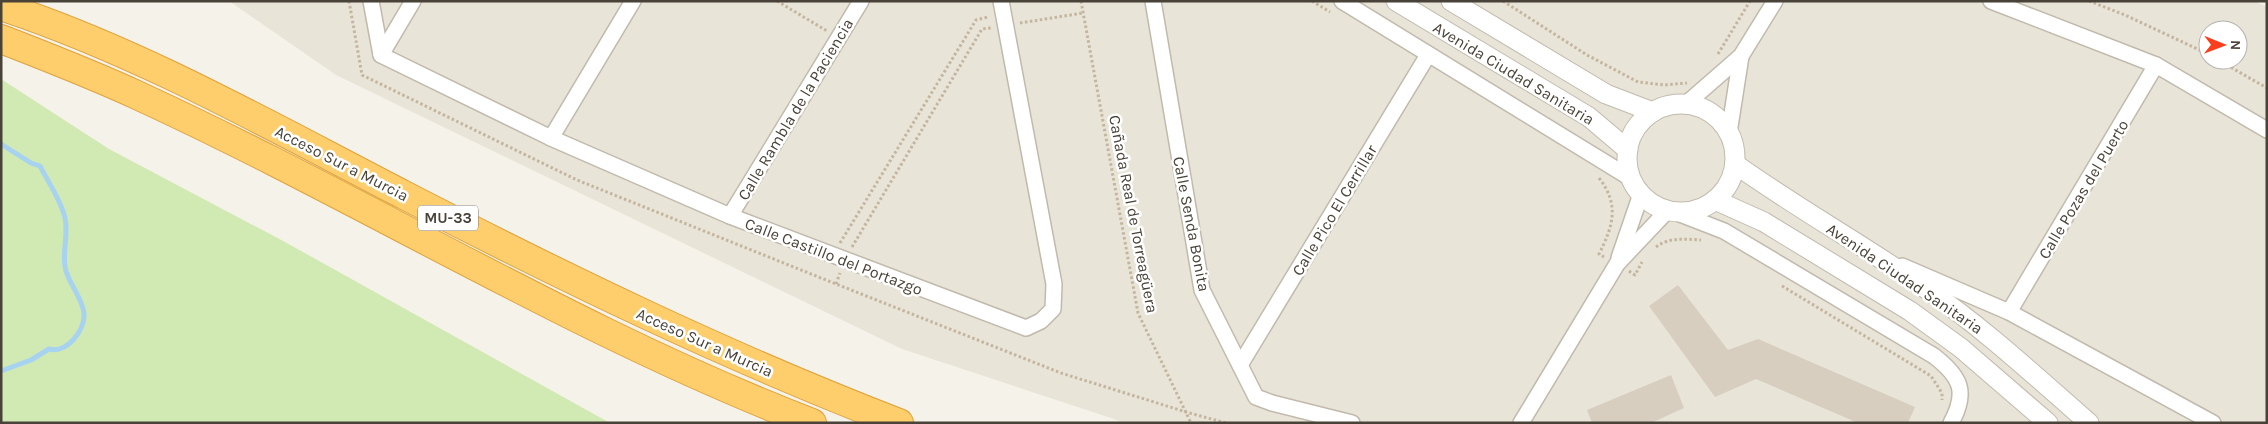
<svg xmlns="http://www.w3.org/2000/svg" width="2268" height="424" font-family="Karla,sans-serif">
	<rect width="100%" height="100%" fill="#f5f2ea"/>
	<!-- residential -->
	<path fill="#e9e4d8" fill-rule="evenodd" d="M229,1H2254L2267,7V423H1126L902,349L336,75ZM2208,30H2238V60H2208Z"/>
	<!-- green -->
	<path fill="#d1e9b3" d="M1,79L109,149L285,242L610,423H1Z"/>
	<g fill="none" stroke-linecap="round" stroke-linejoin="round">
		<!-- stream -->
		<path stroke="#a7d3f1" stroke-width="5" d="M1,144L31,163L40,166C48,182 61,200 65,218C69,235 61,255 66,271C70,285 83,299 84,314C85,331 66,354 49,349L31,360L1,371"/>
	</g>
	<!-- building -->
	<g fill="#d7cebf">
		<path d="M1678,285L1728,350L1758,339L1915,407L1908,423H1858L1756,379L1715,397L1649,306Z"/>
		<path d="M1671,375L1684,408L1651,423H1592L1587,410Z"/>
	</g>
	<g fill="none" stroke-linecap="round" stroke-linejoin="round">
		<!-- minor casing -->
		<g stroke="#c1baac" stroke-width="18">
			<g id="minor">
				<path d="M371,1L381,55L551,138L730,216L1026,328L1041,321L1053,309L1054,284L1001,1"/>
				<path d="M1153,1L1202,290L1256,397L1272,403L1352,423"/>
				<path d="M1342,1L1632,179"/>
				<path d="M1991,1L2156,65L2267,130"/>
				<path d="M381,55L413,1"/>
				<path d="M1686,104L1741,56L1775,1"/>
				<path d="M1729,133L1741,56"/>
				<path d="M551,138L633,1"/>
				<path d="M1675,212L1724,231L1934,356C1961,377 1968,392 1951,423"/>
				<path d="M730,216L861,1"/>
				<path d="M1619,258L1641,194"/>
				<path d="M1902,266L2009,312L2213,423"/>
				<path d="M2009,312L2156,65"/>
				<path d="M1240,365L1428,55"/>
				<path d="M1521,423L1617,264L1668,210"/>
			</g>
		</g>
		<!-- tertiary casing -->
		<g stroke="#c1baac" stroke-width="21">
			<g id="tertiary">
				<path d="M1396,1L1589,117L1628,150"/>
				<path d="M1451,1L1606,94L1653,112"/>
				<circle cx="1681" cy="158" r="54"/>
				<path d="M1735,164C1797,208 1863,245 1925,288C1984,328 2035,376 2089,423"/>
				<path d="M1715,200L1764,222L1910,311L1961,348L2048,423"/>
			</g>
		</g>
		<!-- motorway casing -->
		<g stroke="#dea23b" stroke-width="30">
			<g id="motorway">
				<path d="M1,6C143,53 274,128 406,196C567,279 730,358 899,423"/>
				<path d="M1,39C47,57 94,75 139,96C365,200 578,333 812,423"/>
			</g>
		</g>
		<!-- path -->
		<g stroke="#c3b59e" stroke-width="3" stroke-dasharray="2.5 2.5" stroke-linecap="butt">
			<path d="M349,1L362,75L577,180L836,284L1061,373L1186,412L1226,423"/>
			<path d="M777,1L827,31"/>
			<path d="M1081,1L1138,313L1191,423"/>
			<path d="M1312,1L1330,12"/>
			<path d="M1503,1L1587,55L1638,82L1665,85L1687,83"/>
			<path d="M2089,1L2125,15L2208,54"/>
			<path d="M1020,23L1083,13"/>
			<path d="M1718,54L1750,1"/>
			<path d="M2218,60L2267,88"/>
			<path d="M1599,178C1620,205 1613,226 1599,254L1604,257"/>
			<path d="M840,243L976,20L988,17"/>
			<path d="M852,247L982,29L991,28"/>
			<path d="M1656,247C1669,237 1685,239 1701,240"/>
			<path d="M1629,271L1635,275L1642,262"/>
			<path d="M836,284L840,273"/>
			<path d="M1782,286L1931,376L1942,393V400"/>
		</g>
		<!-- minor -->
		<use href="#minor" stroke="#fff" stroke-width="15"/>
		<!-- tertiary -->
		<use href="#tertiary" stroke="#fff" stroke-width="19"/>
		<!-- motorway -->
		<use href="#motorway" stroke="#fecd6c" stroke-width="28"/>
	</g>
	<g text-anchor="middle" stroke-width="5" stroke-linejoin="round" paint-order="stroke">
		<!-- shield labels -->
		<rect fill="#fff" stroke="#807b74" stroke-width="1" x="418" y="205.5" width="60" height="25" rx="4"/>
		<g font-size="15" font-weight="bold" fill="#494238">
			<text x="448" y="223">MU-33</text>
		</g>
		<!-- street labels -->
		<g font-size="16" fill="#494238" stroke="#fff">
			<text transform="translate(1514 73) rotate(31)" y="6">Avenida Ciudad Sanitaria</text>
			<text transform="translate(795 109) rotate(-59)" y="6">Calle Rambla de la Paciencia</text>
			<text transform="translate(342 163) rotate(27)" y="6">Acceso Sur a Murcia</text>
			<text transform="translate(2083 189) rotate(-59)" y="6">Calle Pozas del Puerto</text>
			<text transform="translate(1334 210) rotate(-59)" y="6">Calle Pico El Cerrillar</text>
			<text transform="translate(1134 214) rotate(79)" y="6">Cañada Real de Torreagüera</text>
			<text transform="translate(1192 224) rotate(79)" y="6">Calle Senda Bonita</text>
			<text transform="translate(834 256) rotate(21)" y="6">Calle Castillo del Portazgo</text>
			<text transform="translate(1905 278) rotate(34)" y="6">Avenida Ciudad Sanitaria</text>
			<text transform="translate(705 342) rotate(24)" y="6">Acceso Sur a Murcia</text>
		</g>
	</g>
	<!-- border -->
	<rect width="2268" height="424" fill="none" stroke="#494238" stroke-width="5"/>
	<!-- north arrow -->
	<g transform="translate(2223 45) rotate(91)"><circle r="24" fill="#ffffff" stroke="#b6b3af"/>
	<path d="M0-4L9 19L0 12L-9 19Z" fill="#fa3d1c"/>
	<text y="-8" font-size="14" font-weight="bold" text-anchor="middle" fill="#494238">N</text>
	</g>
</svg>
